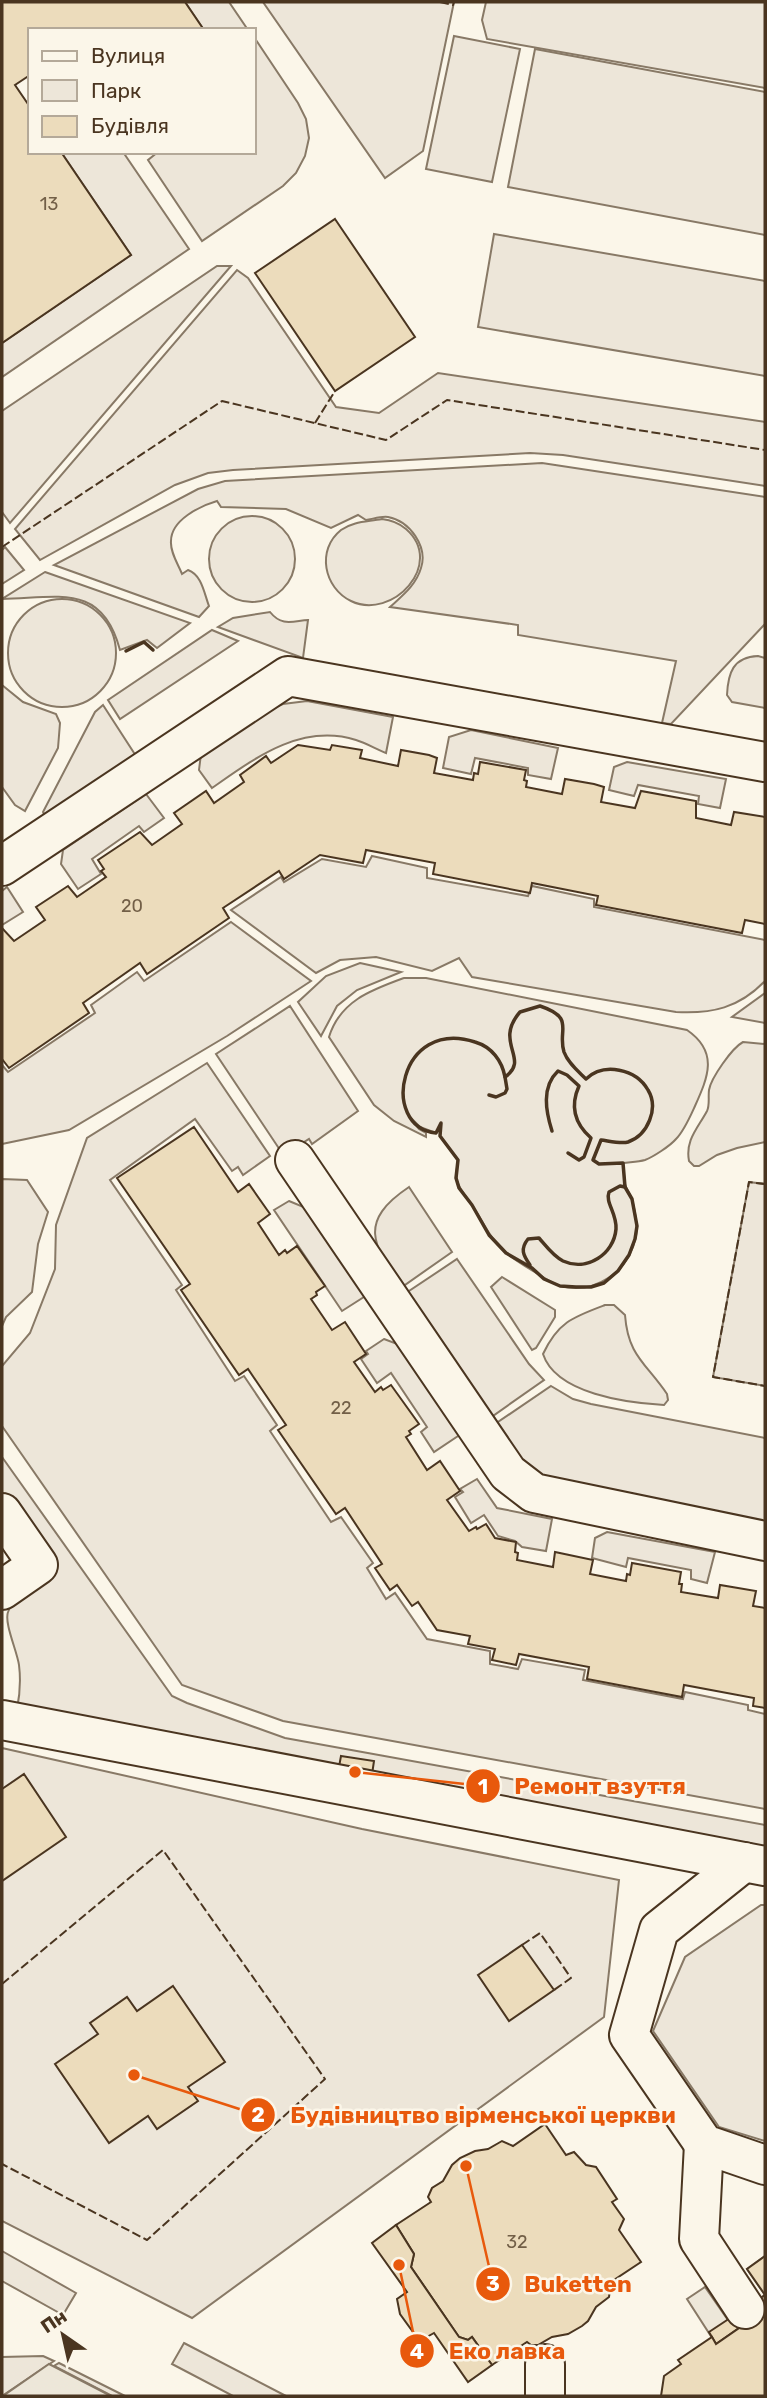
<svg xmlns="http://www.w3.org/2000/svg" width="767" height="2398" font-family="Rubik,sans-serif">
	<rect width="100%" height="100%" fill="#fbf6e9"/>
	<!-- green -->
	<g fill="#ede6d9" stroke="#887966" stroke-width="2">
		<path d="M185,2H229L248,30H204Z"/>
		<path d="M263,2H454L423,151L385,178Z"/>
		<path d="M486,2H765V88L487,39L482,20Z"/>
		<path d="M454,36L520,49L492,182L426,169Z"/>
		<path d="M254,37L298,103L306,119L309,138L305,156L296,173L283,186L202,241L148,160L158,152H254Z"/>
		<path d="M535,49L765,92V235L508,187Z"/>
		<path d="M61,152H123L189,249L2,377V343L131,255Z"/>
		<path d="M494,234L765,281V376L478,327Z"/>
		<path d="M217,266H231L10,523L2,512V411Z"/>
		<path d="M237,270L248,278L336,407L379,413L438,373L765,422V486L563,455L530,453L233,470L208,473L175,485L40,560L15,529Z"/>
		<path d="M542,463L765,497V624L671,724L662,723L676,661L518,635V625L390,607C403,595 416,585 421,568C428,547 410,521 388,517C381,516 373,519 366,520L358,515L331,528L286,509L221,507L217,501C200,506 171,520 171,541C170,552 178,564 182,574L188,570C202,575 204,593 209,606L199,617L54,565L198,489L225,481Z"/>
		<circle cx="252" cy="559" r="43"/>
		<path d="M382,519C391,520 399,523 406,529C446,564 392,621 351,601C324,588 316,550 341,530C354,521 367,522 382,519Z"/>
		<path d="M5,547L24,570L2,584V550Z"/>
		<path d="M45,572L190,623L157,648L147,640L120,650C102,582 58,598 2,599Z"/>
		<circle cx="62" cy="653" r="54"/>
		<path d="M270,612C282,627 293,621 308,620L303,658L218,627L233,618Z"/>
		<path d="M212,630L238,641L120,719L108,700Z"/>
		<path d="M758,656L765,658V708L732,702L727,695C728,673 733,657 758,656Z"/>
		<path d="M2,685L23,702L56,714L60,723L58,748L25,811L15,805L2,787Z"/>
		<path d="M307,701L393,717L386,753C376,749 366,743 356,740C301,723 255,758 212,788L199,770L201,754L262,713L283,704Z"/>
		<path d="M103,705L136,756L49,814H44L43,812L95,712Z"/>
		<path d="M471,730L558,748L551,779L528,775V768L475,758L471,774L443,768L449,737Z"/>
		<path d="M627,762L726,779L720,808L698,804L699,796L638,785L634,796L609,790L614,767Z"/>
		<path d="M146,794L164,818L144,832L139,826L92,859L101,874L78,889L61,864L63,850Z"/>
		<path d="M372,856L427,868V878L528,896L532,886L594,899V907L765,940V981C739,1008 712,1014 676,1012L472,977L459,958L432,971L376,957L340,960L316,973L231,910L281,877L284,882L322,859L366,867Z"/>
		<path d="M7,887L23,912L2,925V891Z"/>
		<path d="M231,922L311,981L227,1036L69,1130L2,1144V1065L8,1072L95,1013L91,1005L137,972L144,981Z"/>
		<path d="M360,963L401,972L357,990L337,1006L321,1036L298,1002L326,976Z"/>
		<path d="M404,978H426L687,1030C719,1052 708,1077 695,1106C690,1117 684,1131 676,1139C670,1146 653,1157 645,1160C638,1162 630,1162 623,1163C624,1170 624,1178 625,1184C626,1189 630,1194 632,1199C635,1211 638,1224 636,1236C629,1272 595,1295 560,1286C551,1283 513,1259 505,1252C489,1238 483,1220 471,1204C458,1184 454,1186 458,1160L440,1136V1128L436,1133L420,1127L410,1117L419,1129L426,1133V1137L394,1121L374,1105L329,1037C340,1001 371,990 404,978Z"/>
		<path d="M765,993V1023L732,1017Z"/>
		<path d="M290,1006L358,1111L312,1144L309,1139L301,1144L286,1159L216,1054Z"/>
		<path d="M743,1042L765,1044V1142L737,1148L717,1155L699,1166H694L689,1161C685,1140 698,1128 707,1111C710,1105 708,1097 709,1090C711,1078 732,1048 743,1042Z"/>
		<path d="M207,1063L270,1156L243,1175L238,1167L232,1171L195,1119L110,1180L182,1285L176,1290L235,1381L244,1376L277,1425L270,1431L331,1522L341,1517L373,1563L367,1568L386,1599L395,1593L427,1639L490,1651V1664L518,1669L522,1659L585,1670L583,1680L683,1699L685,1692L748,1705V1710L765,1714V1809L283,1721L182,1685L2,1426V1366L30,1333L55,1269L56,1225L87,1138Z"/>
		<path d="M2,1179L27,1180L48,1212L38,1244L32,1292L6,1317L2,1326Z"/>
		<path d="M749,1182L765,1184V1386L713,1377Z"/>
		<path d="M409,1187L452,1252L402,1287C372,1245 358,1221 409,1187Z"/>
		<path d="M289,1201L306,1208L367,1295L342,1311L274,1210Z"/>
		<path d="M457,1259L529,1364L544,1380L490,1418L406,1293Z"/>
		<path d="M502,1277L555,1310V1317L536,1348L532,1350L491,1287Z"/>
		<path d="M605,1305H614L625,1315C628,1356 646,1363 667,1394L668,1400L664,1405C628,1403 556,1394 543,1354C558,1322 573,1317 605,1305Z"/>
		<path d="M384,1339L400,1345L461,1434L434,1452L421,1432L427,1427L391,1373L377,1383L361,1359L368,1354L366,1351Z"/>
		<path d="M551,1386L573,1399L591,1404L765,1438V1524L550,1483L516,1455L495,1424Z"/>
		<path d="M2,1457L172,1696L187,1703L285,1738L765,1825V1857L17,1709C20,1694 21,1681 19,1665C17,1651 4,1623 8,1612C14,1594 38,1582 52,1571L2,1498Z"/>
		<path d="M477,1479L497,1508L552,1519L546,1551L522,1547L515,1541L498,1536L484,1515L471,1523L455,1497L463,1492L460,1489Z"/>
		<path d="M607,1532L715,1552L707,1583L691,1579V1570L628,1558L626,1567L592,1558L595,1538Z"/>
		<path d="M2,1748L362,1829L619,1880L604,2017L192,2318L2,2221Z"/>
		<path d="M761,1905H765V2141L719,2127L653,2031L685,1957Z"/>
		<path d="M2,2251L76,2293L63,2315L2,2281Z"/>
		<path d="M184,2343L286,2396H233L172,2364Z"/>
		<path d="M43,2356L54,2361L2,2396V2357Z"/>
		<path d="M59,2363L125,2396H112L54,2366Z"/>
	</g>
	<!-- parking -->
	<g fill="#ede7d9" stroke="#887966" stroke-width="2">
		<path d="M765,2256V2310L716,2344L687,2299L705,2287L728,2320L765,2295L747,2269Z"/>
		<path d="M49,2364L111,2396H3Z"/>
	</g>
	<!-- building -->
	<g fill="#ecdcbc" stroke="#4a3520" stroke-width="2">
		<path d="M2,2H185L204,30H30V75L15,85L30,107V152H61L131,255L2,343Z"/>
		<path d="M335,219L415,337L335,391L255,273Z"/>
		<path d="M298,745L330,750L332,745L362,750L360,758L398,766L401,750L429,755L437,758L434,773L473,780L474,773L478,774L480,762L526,770L524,780L527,781L526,787L562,794L565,779L594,784L604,787L601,802L635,808L641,791L696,801V818L731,825L734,812L765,817V924L745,920L742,933L596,905L598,896L532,883L530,893L433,874L435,863L366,850L363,863L320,855L284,879L279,871L223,908L229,918L147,974L140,963L83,1003L89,1013L9,1068L2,1059V928L14,941L45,920L36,907L68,886L77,897L106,877L101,871L104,869L98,860L140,832L152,845L182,824L174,813L206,791L214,803L244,782L240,775L266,756L271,763Z"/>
		<path d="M194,1127L238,1192L249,1184L270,1214L258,1223L279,1255L285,1250L287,1253L297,1246L325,1286L316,1292L317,1295L311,1299L332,1330L345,1322L366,1354L354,1362L375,1392L381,1387L383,1390L391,1385L419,1424L409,1431L411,1434L406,1437L427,1470L440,1461L460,1491L447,1500L469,1531L476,1527L477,1529L486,1524L495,1538L516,1542L515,1552L518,1553L517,1560L553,1567L555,1552L593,1560L590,1574L626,1581L627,1574L630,1575L632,1563L681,1572L679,1584H682L681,1592L718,1598L720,1585L756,1591L753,1606L765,1608V1708L753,1706L754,1698L684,1685L682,1697L587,1679L589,1667L519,1654L516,1665L492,1660L495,1649L468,1644L470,1636L437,1630L418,1602L412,1606L397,1585L390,1590L375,1568L382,1564L345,1508L336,1514L278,1430L286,1425L248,1369L239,1375L181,1290L190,1284L117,1178Z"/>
		<path d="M341,1756L374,1761L370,1788L336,1783Z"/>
		<path d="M24,1774L66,1837L2,1881V1789Z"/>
		<path d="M522,1945L554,1990L509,2021L478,1975Z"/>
		<path d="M173,1986L225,2062L188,2087L198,2101L157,2129L148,2116L109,2143L55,2064L98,2034L90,2023L127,1997L137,2011Z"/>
		<path d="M545,2124L566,2155L574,2152L586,2165L596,2167L617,2199L612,2202L624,2219L619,2230L641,2262L608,2284L610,2290L609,2297L596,2307L588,2321L582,2326L568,2334L552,2337L538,2345H531L527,2342L492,2365L472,2337L468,2340L459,2337L411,2267L414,2254L396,2225L431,2202L428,2197L432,2188L443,2181L452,2165L460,2158L475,2151L488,2149L502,2141L513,2146Z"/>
		<path d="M396,2225L414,2254L411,2267L459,2337L468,2340L472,2337L492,2365L468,2382L434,2333L425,2338L421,2337L413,2332L400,2314L397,2299L407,2292L372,2243Z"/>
		<path d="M765,2256V2310L716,2344L709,2332L765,2295L747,2269Z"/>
		<path d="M765,2310V2396H661L664,2376L681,2364L678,2360L712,2337L716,2344Z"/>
	</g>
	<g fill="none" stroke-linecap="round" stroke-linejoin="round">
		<!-- minor casing -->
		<g stroke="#4a3520" stroke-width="42">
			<g id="minor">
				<path d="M2,866L288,676L765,762"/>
				<path d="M295,1160L508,1473L534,1493L765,1541"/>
				<path d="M2,1513L38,1565L2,1590"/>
				<path d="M2,1720L765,1866"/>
				<path d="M744,1862L659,1930L629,2035L704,2144L765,2165"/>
				<path d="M704,2144L699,2239L745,2309"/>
				<path d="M545,2364V2396"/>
			</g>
		</g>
		<!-- minor -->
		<use href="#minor" stroke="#fbf6e9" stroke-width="38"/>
		<!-- fence -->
		<g stroke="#4a3520" stroke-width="2" stroke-dasharray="9 3.5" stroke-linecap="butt">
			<path d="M440,2L453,5L454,2"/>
			<path d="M315,423L335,391"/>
			<path d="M2,547L222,401L386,440L447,400L765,450"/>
			<path d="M765,1184L749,1182L713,1377L765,1386"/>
			<path d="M522,1945L540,1933L571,1978L554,1990"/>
			<path d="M2,1984L163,1850L325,2079L147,2240L2,2164"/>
		</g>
		<!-- wall -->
		<g stroke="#4a3520" stroke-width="3.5">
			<path d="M126,651L144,642L153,650"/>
			<path d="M540,1006C576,1018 557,1030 564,1052C568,1063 578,1071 586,1079C604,1062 636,1069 648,1090C659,1108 648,1135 628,1142C621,1144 609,1141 601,1140L593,1160L599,1164L623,1163L625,1187L632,1199L637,1226L635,1239L629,1255L618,1271L604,1283L591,1287H576L560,1286L544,1279L532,1268L506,1253L489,1235L472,1205L459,1188L456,1178L458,1160L440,1136L441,1123L436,1133C379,1127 399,1017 475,1042C492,1047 502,1061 505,1077C531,1059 493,1043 520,1012Z"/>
			<path d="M489,1095L496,1097L505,1093L507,1089L505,1077"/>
			<path d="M552,1131C546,1112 541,1087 558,1071L567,1075L579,1086C570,1106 574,1123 591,1138L584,1157L579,1160L568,1153"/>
			<path d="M530,1265C523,1255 520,1249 528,1239L539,1238C546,1246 553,1256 563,1261C587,1272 614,1254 616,1229C617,1213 605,1203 609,1192L620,1186L625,1187"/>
		</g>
	</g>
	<g text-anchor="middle" stroke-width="5" stroke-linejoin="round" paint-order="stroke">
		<!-- number labels -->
		<g font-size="18" fill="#725f47">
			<text x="49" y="210">13</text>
			<text x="132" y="912">20</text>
			<text x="341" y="1414">22</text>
			<text x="517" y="2248">32</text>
		</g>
	</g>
	<!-- callouts -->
	<path fill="none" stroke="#e8590c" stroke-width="2.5" d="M355 1772L483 1786M134 2075L258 2115M466 2166L493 2284M399 2265L417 2351"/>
	<g fill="#e8590c" stroke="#fbf6e9" stroke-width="2.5">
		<circle cx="355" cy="1772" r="7"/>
		<circle cx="134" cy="2075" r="7"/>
		<circle cx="466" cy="2166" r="7"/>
		<circle cx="399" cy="2265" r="7"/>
		<circle cx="483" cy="1786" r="18"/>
		<circle cx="258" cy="2115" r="18"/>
		<circle cx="493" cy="2284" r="18"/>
		<circle cx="417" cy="2351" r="18"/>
	</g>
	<g font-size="21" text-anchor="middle" font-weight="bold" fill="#fff">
		<text x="483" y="1794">1</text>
		<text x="258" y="2122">2</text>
		<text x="493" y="2291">3</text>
		<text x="417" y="2359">4</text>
	</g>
	<g font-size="23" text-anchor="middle" font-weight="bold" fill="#e8590c" stroke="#fbf6e9" stroke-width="5" stroke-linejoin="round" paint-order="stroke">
		<text x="600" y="1794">Ремонт взуття</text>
		<text x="483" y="2123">Будівництво вірменської церкви</text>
		<text x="578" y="2292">Buketten</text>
		<text x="507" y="2359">Еко лавка</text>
	</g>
	<!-- border -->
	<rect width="767" height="2398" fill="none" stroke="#4a3520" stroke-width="7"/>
	<!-- legend -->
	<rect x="28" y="28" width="228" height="126" fill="#fbf6e9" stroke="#b4a999" stroke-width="2"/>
	<rect x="42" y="51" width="35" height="10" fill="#fbf6e9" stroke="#b4a999" stroke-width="2"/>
	<text x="91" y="63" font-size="21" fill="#4a3520">Вулиця</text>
	<rect x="42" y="80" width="35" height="21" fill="#ede6d9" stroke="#b4a999" stroke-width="2"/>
	<text x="91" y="98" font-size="21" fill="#4a3520">Парк</text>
	<rect x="42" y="116" width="35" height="21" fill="#ecdcbc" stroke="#b4a999" stroke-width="2"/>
	<text x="91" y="133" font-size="21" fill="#4a3520">Будівля</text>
	<!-- north arrow -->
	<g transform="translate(63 2335) rotate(326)" stroke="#fbf6e9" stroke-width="5" paint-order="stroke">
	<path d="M0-5L12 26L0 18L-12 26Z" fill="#4a3520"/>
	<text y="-10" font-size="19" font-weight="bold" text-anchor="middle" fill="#4a3520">Пн</text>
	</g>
</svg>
